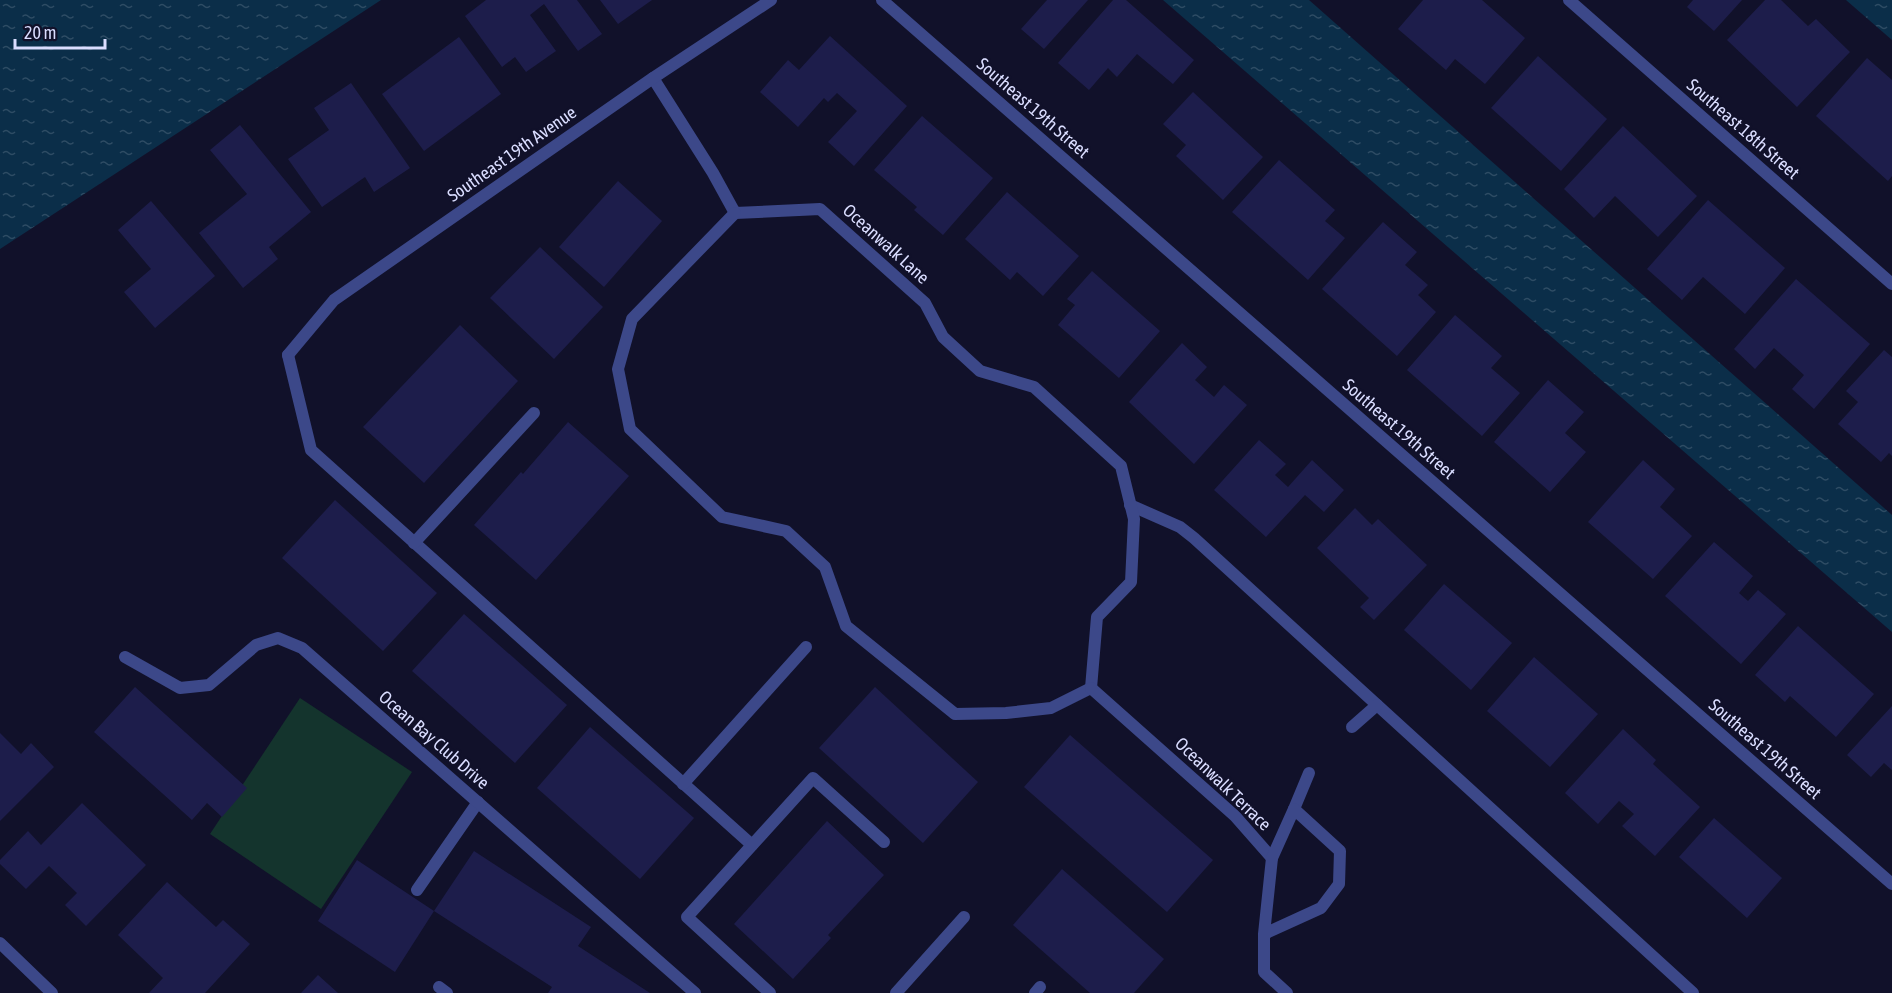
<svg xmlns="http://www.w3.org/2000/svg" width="1892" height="993" font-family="'Asap Condensed',sans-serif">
	<defs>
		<pattern id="water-ripples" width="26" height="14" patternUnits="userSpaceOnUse" patternTransform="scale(1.5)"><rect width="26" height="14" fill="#0b2e49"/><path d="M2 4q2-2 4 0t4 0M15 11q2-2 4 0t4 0" fill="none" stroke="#2e4c64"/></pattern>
	</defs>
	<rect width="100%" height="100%" fill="#11112a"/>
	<!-- pitch -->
	<path fill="#14342d" d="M300,698L412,772L321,909L210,834Z"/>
	<!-- water -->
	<g fill="url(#water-ripples)">
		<path d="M0,0H381L0,249Z"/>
		<path d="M1163,0H1309L1892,515V632Z"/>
		<path d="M1846,0H1892V40Z"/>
	</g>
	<!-- building -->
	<g fill="#1d1d4b">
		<path d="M486,0H577L602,34L578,51L544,4L530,15L556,51L526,72L515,57L502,67L465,16Z"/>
		<path d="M600,0H652L618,24Z"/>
		<path d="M1047,0H1088L1044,49L1021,29Z"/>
		<path d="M1113,0H1126L1194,60L1173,84L1137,54L1117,77L1108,68L1089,90L1058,63Z"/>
		<path d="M1423,0H1482L1525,38L1485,84L1455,59L1446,70L1398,29Z"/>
		<path d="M1693,0H1742L1714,31L1687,7Z"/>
		<path d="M1765,0H1781L1808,26L1816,19L1850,52L1797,107L1727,40Z"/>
		<path d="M830,36L907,106L854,166L828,142L857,111L837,93L828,102L824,98L798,127L760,92L788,60L799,70Z"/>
		<path d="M459,37L501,94L424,151L382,94Z"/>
		<path d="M1538,56L1607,119L1561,171L1491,108Z"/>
		<path d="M1867,58L1892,80V176L1888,181L1816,116Z"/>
		<path d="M351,83L410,168L374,192L365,177L322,207L288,159L329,130L314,108Z"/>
		<path d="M1193,92L1263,157L1223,200L1176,156L1186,145L1163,124Z"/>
		<path d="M922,116L993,178L943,235L914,210L917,207L874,170Z"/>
		<path d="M240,125L311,212L269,247L278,259L243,288L199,233L247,194L210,150Z"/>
		<path d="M1623,126L1697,196L1658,237L1615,196L1594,218L1564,189Z"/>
		<path d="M1279,160L1335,210L1325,221L1345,238L1308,280L1232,212Z"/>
		<path d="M618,181L662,221L604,287L559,247Z"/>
		<path d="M1007,192L1079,256L1043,296L1017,272L1010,280L965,239Z"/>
		<path d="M1708,200L1785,268L1745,314L1703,277L1682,300L1647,269Z"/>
		<path d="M151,201L215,276L155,328L124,292L151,269L118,230Z"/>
		<path d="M1383,222L1417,252L1405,265L1428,285L1418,295L1436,312L1397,356L1322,289Z"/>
		<path d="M540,247L603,307L554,359L490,298Z"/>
		<path d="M1092,271L1160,331L1119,378L1058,325L1075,305L1067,299Z"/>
		<path d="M1796,279L1870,344L1814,409L1792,389L1804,375L1774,348L1755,369L1734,349Z"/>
		<path d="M1455,315L1502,356L1491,368L1520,393L1482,436L1407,370Z"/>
		<path d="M460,325L518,381L424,483L363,427Z"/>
		<path d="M1182,343L1207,367L1195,380L1214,397L1224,385L1247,405L1194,464L1129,402Z"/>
		<path d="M1884,350L1892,357V456L1889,453L1881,462L1838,424L1858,402L1846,391Z"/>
		<path d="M1548,380L1584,412L1565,433L1586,452L1550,492L1494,442Z"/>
		<path d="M568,422L629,476L536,580L474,525L521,472L523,474Z"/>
		<path d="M1259,440L1286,464L1275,475L1288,487L1312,460L1344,490L1324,512L1305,495L1266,537L1214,490Z"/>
		<path d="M1643,460L1675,489L1660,507L1692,536L1653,579L1588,522Z"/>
		<path d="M335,500L437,593L383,651L282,558Z"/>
		<path d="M1355,508L1372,525L1378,519L1427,565L1374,620L1360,607L1369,598L1317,548Z"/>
		<path d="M1714,542L1753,576L1739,593L1748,601L1758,590L1786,614L1741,664L1665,596Z"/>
		<path d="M1444,584L1512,643L1471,690L1404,630Z"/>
		<path d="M464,614L567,705L515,763L412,671Z"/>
		<path d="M1798,626L1874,694L1836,737L1790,696L1785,702L1755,675Z"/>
		<path d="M1534,657L1598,714L1550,767L1487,711Z"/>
		<path d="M135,687L247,788L222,817L207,803L192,820L94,732Z"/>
		<path d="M875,687L978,782L923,843L819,748Z"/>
		<path d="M1892,706V770L1884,763L1871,777L1847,755Z"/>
		<path d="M590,727L694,818L640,879L537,788Z"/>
		<path d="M1623,729L1656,760L1653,764L1700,807L1655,856L1622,826L1634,814L1619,801L1598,824L1565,793Z"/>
		<path d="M0,733L21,754L31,743L54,767L0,821Z"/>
		<path d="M1070,735L1213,860L1167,912L1024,787Z"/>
		<path d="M82,803L146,865L86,926L65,905L77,893L49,866L26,889L0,864V860L28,831L41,845Z"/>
		<path d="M1714,818L1782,878L1747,918L1679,857Z"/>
		<path d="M827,821L884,875L828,935L831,938L793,979L734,924Z"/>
		<path d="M474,851L591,927L578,946L650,993H548L552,987L434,911L395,972L318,921L357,860L434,911Z"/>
		<path d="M1062,869L1164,959L1134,993H1090L1013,925Z"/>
		<path d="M167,882L216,927L223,920L250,944L205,993H149L163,978L118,935Z"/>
		<path d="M318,975L338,993H301Z"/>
	</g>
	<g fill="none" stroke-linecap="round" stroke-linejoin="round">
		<!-- lane -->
		<g stroke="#3c4889" stroke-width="12">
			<path d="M288,355L311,450L752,845"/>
			<path d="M1130,505L1180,527L1194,538L1693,993"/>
			<path d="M414,543L534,413"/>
			<path d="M1352,727L1377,705"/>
			<path d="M683,784L806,647"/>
			<path d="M1294,809L1309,773"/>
			<path d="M417,890L478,802"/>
			<path d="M439,987L447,993"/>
			<path d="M770,993L687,917L813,778L884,842"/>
			<path d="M896,993L964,917"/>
			<path d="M1035,993L1040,987"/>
		</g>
		<!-- street -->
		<g stroke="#3c4889" stroke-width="12">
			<path d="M882,0L1892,884"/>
			<path d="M1569,0L1892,284"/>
			<path d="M653,78L713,173L735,213L820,209L925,303L943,337L980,371L1034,387L1121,466L1134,519L1131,582L1097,617L1091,688"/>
			<path d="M735,213L632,319L618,369L630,429L722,517L786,531L825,567L846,626L955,714L1006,713L1051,708L1091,688"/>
			<path d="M288,355L334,300L653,78L771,0"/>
			<path d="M125,657L180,688L209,685L256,645L278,638L302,648L695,993"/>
			<path d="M1091,688L1235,816L1272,858"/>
			<path d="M1264,934L1321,908L1339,884L1340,851L1294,809L1272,858L1264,934V972L1287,993"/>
			<path d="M0,943L52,993"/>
		</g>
	</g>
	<g text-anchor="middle" stroke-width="5" stroke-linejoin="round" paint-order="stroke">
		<!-- street labels -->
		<g font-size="18" fill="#daddff" stroke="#11112a">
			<text transform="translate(1033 108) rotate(41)" y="6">Southeast 19th Street</text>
			<text transform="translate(1743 129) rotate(41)" y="6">Southeast 18th Street</text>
			<text transform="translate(512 154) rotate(-35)" y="6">Southeast 19th Avenue</text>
			<text transform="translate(886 244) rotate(42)" y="6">Oceanwalk Lane</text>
			<text transform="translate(1399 429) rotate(41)" y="6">Southeast 19th Street</text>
			<text transform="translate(434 740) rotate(41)" y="6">Ocean Bay Club Drive</text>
			<text transform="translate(1765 749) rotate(41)" y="6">Southeast 19th Street</text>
			<text transform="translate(1223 784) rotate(44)" y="6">Oceanwalk Terrace</text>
		</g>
	</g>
	<!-- scale -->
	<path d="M15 39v9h90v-9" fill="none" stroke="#daddff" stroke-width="3"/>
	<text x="24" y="39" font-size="18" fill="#daddff" stroke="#11112a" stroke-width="4.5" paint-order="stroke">20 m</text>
</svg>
